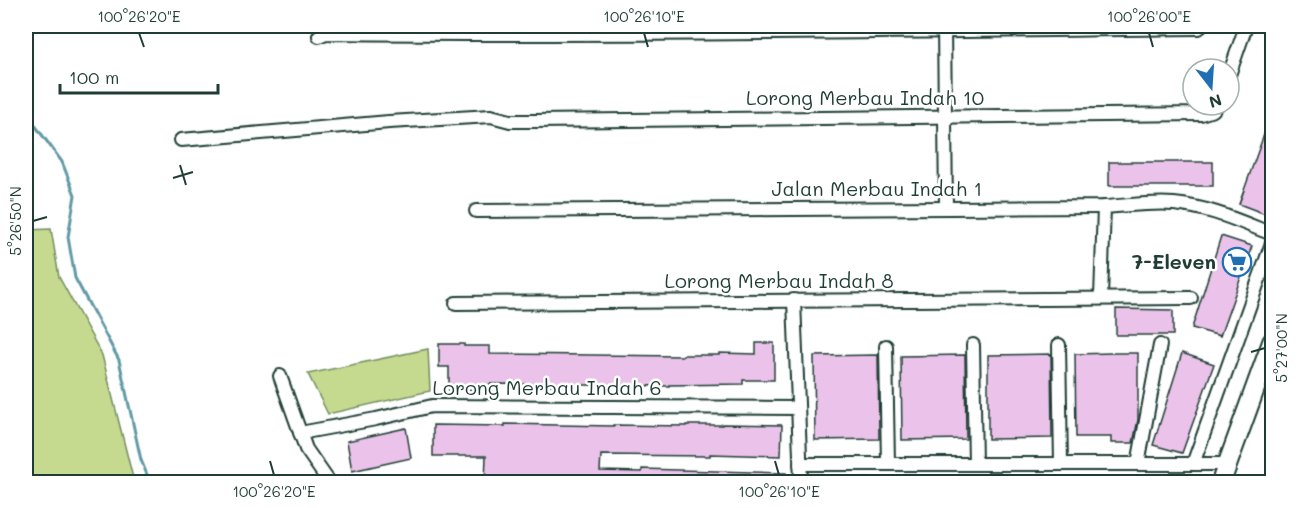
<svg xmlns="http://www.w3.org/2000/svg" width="1298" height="508" font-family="Mali,sans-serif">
	<rect width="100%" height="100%" fill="#fff"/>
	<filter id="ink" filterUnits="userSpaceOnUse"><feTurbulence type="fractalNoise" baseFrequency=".0167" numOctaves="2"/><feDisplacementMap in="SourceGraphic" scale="12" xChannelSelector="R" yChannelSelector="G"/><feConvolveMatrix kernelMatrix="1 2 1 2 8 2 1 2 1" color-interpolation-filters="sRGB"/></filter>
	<g filter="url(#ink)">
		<!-- green -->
		<g fill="#c5da8f" stroke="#728c62" stroke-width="1.5">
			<path d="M51,229L59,277L102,355L134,482H26V230Z"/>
			<path d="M428,349L430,391L328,414L308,374Z"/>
			<path d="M815,478L932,479V482H815Z"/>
		</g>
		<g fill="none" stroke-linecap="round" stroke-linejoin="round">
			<!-- stream -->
			<path stroke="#6199a4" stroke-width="3" d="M26,113L62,162L75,195L68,237L75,278L119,360L141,460L150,482"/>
		</g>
		<!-- building -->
		<g fill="#ebc2e9" stroke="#1f3d34" stroke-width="1.5">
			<path d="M1271,115L1272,201L1268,215L1239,204Z"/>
			<rect x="1109" y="162" width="104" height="24"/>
			<path d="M1221,236L1252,246L1220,336L1192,328Z"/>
			<path d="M1116,309L1173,310V335H1116Z"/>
			<path d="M756,343H774V380H743V384L669,385V386L490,384V392H473V390H449V367H439V344H464V346H490V354L683,356V355H719V353L756,354Z"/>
			<path d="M1112,353H1138V420L1133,443H1111V437H1076L1075,354Z"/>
			<path d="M1182,353L1214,364L1182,453L1153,445Z"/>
			<path d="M1051,354L1052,438L988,439V355Z"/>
			<path d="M878,355L879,439L815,440L814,356Z"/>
			<path d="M965,355L966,439L902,440L901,356Z"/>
			<path d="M505,424L613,426V425L686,426V425H722V424L782,425L781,456L710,454V456L601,455L600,471L642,472V469L786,473V483H485L486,456H433V425L505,426Z"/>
			<path d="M406,428L411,458L352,471L347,441Z"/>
		</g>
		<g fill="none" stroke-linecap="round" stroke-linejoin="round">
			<!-- minor casing -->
			<g stroke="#1f3d34" stroke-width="16">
				<g id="minor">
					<path d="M944,26L946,208"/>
					<path d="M319,36L326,33C617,36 908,32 1199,28"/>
					<path d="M1229,75L1246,26"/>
					<path d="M181,140L389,122L491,116L510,121H534C756,118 978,118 1201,114L1213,110L1217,105"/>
					<path d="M476,211L1104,207C1127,206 1151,202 1174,204C1209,207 1241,222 1272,234"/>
					<path d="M1101,298L1104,207"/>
					<path d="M794,300L801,482"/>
					<path d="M456,303L1191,298"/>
					<path d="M973,345L975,464"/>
					<path d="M1059,345L1061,464"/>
					<path d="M886,346L888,464"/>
					<path d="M280,376L306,449L329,482"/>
					<path d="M300,433L376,419L432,406L797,408"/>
					<path d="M800,464H1228"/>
					<path d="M1138,464L1160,345"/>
					<path d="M1193,464L1272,243"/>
				</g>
			</g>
			<!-- secondary casing -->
			<g stroke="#1f3d34" stroke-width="22">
				<path id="secondary" d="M1221,482L1272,342"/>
			</g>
			<!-- minor -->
			<use href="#minor" stroke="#fff" stroke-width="12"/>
			<!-- secondary -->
			<use href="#secondary" stroke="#fff" stroke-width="18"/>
		</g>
	</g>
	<!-- ticks -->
	<path fill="none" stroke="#1f3d34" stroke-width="2" d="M139,33L144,47M644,33L648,47M1149,33L1153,47M180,165L186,185M173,178L193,172M33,221L47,217M1251,352L1265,348M270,461L274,475M775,461L779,475"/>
	<!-- icons -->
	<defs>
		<g id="supermarket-ring" transform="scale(1.5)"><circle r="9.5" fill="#fff" stroke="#1f6fb2" stroke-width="1.5"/><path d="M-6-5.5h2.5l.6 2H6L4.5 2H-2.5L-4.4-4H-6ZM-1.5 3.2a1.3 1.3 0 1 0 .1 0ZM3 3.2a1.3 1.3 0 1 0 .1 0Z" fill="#1f6fb2"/></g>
	</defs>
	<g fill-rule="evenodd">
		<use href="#supermarket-ring" x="1237" y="262"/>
	</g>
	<g text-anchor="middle" stroke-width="5" stroke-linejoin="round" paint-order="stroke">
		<!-- street labels -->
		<g font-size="20" fill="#1f3d34" stroke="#fff">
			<text x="865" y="105">Lorong Merbau Indah 10</text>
			<text x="877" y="196">Jalan Merbau Indah 1</text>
			<text x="779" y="288">Lorong Merbau Indah 8</text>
			<text x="547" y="395">Lorong Merbau Indah 6</text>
		</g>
		<!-- poi labels -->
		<g font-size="20" font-weight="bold" fill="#1f3d34" stroke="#fff" text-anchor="end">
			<text x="1216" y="269">7-Eleven</text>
		</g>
	</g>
	<!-- margin -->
	<rect width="1298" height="508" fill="none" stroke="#fff" stroke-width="66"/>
	<!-- north arrow -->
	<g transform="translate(1211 87) rotate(163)"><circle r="28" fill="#ffffff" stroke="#a5b1ae" stroke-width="1.5"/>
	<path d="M0-4.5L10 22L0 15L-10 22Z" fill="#1f6fb2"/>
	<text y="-9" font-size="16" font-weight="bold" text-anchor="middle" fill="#1f3d34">N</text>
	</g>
	<!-- scale -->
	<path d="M60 84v9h158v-9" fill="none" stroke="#1f3d34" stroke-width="3"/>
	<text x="69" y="84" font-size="18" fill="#1f3d34" stroke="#ffffff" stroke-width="4.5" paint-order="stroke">100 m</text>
	<rect x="33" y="33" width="1232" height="442" fill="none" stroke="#1f3d34" stroke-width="2"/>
	<g font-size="15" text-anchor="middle" fill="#1f3d34">
		<text x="139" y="22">100°26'20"E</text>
		<text x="644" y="22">100°26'10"E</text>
		<text x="1149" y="22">100°26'00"E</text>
		<text transform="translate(16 221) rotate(-90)" y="5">5°26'50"N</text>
		<text transform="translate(1282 348) rotate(-90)" y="5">5°27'00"N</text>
		<text x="274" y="497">100°26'20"E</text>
		<text x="779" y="497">100°26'10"E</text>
	</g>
</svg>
